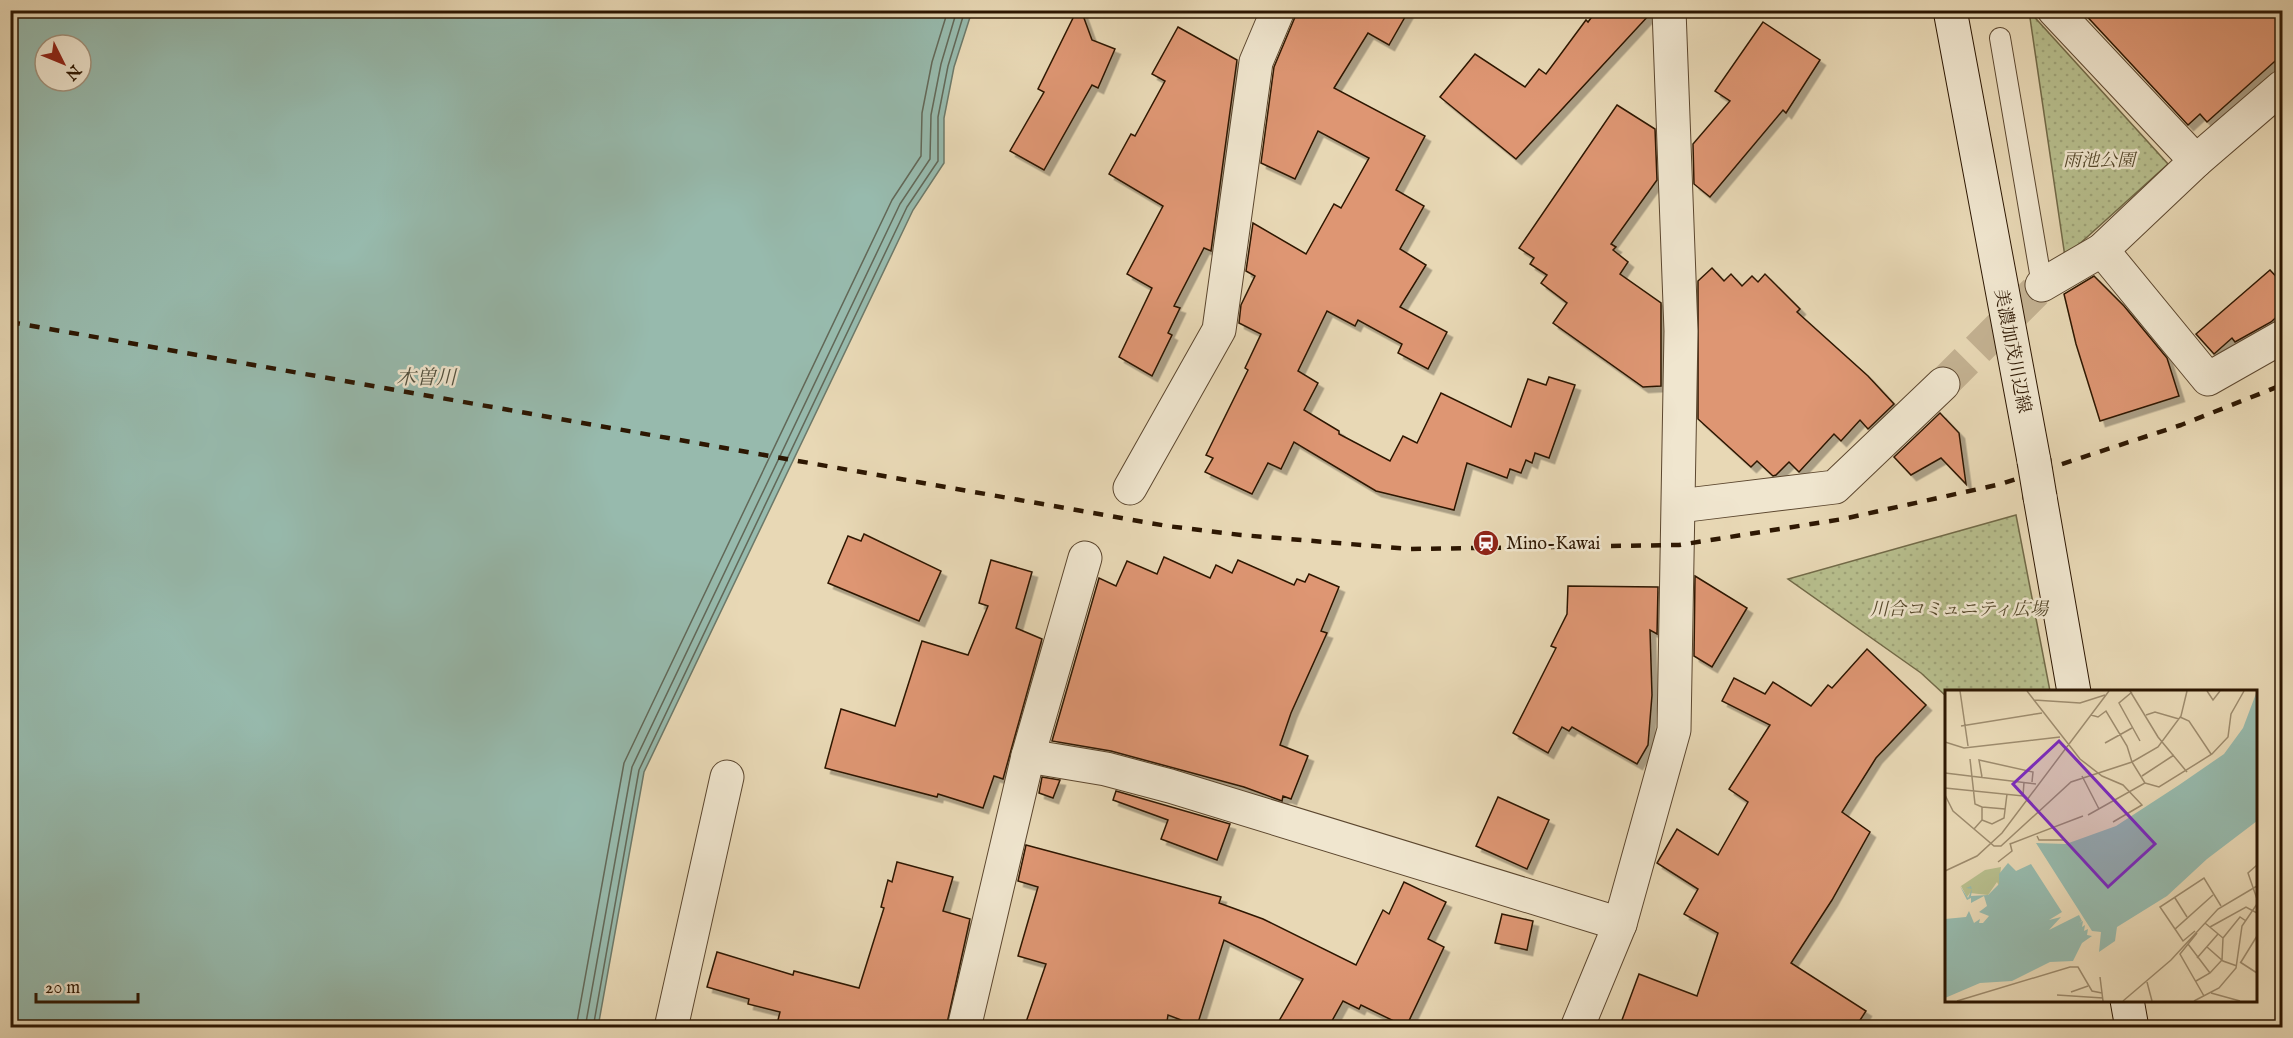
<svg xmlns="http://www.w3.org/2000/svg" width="2293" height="1038" font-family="'IM FELL English','Noto Serif JP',serif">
	<defs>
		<pattern id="park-dots" width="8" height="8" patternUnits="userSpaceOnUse" patternTransform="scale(1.5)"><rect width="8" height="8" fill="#b7be8d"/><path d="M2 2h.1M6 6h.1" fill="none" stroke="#9ea378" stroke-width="1.8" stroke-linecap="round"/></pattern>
		<filter id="shadow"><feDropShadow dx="5.5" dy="5.5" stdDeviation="0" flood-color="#0004"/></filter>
	</defs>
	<rect width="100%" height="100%" fill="#e8d8b5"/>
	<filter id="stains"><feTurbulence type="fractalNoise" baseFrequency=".00333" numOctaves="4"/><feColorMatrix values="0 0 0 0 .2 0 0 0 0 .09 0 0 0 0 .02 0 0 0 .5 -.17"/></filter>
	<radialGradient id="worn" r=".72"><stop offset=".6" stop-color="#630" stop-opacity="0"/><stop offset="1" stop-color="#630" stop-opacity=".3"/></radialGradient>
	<!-- park -->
	<g fill="url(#park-dots)" stroke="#726a48" stroke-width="1.5">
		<path d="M2029,11L2168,164L2065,257Z"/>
		<path d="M2016,515L2050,691L1946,692V696L1921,673L1788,579Z"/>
	</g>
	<!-- water -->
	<path fill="#97baad" stroke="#6d7969" stroke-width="1.5" fill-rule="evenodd" d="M10,11H972L954,67L944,118V163L913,210L644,772L598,1027H11ZM45,45H81V81H45Z"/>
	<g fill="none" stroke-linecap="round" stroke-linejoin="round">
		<!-- shore -->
		<g stroke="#626858" stroke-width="1.5">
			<path d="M576,1028L624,763L892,200L921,156L922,113L932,62L948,10"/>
			<path d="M585,1028L632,767L900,204L930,159L931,115L941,64L957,10"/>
			<path d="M593,1028L639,770L907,207L938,161V117L948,66L965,10"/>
		</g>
	</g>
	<!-- building -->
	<g fill="#de9673" stroke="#2d1702" stroke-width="1.5" filter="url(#shadow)">
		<path d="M1077,10H1081L1092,40L1115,49L1098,88L1092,85L1044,170L1010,151L1044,92L1038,89Z"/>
		<path d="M1298,10H1409L1389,45L1368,33L1334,88L1425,136L1396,190L1424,206L1400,249L1426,265L1400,307L1447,332L1428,369L1398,353L1402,344L1358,320L1355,326L1327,311L1298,371L1318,383L1304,410L1339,431V434L1390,461L1403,436L1417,443L1441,393L1511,427L1528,379L1546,385L1549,377L1575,385L1549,458L1535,453L1532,463L1526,460L1521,473L1510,469L1507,478L1467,463L1454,510L1376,491L1294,442L1281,469L1268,463L1252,494L1205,472L1213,458L1206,455L1248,370L1245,368L1261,334L1239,323L1241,305L1255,276L1246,271L1253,223L1306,254L1334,204L1341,208L1369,158L1318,131L1295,179L1261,163L1274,67Z"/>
		<path d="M1597,10H1650V14L1516,159L1440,97L1475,54L1525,87L1539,69L1546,74L1586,20L1588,22Z"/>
		<path d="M2081,10H2283V54L2207,122L2200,114L2188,125Z"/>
		<path d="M1763,22L1820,60L1786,113L1783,110L1710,197L1694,184L1693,144L1730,101L1715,91Z"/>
		<path d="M1178,27L1237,60L1211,251L1204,248L1174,306L1180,308L1168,333L1172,335L1152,376L1119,357L1152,288L1127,274L1163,206L1109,174L1131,134L1135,136L1165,81L1152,74Z"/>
		<path d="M1617,105L1655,129L1657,180L1611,244L1616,247L1613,250L1628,262L1620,274L1661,303V386L1643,387L1553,323L1567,303L1541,283L1547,275L1530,264L1534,258L1519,248Z"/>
		<path d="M1712,268L1724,281L1731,274L1742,286L1752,276L1758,282L1765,274L1800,309L1797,312L1868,376L1894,404L1868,429L1860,420L1841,441L1834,434L1799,472L1789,462L1776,475L1773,476L1757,461L1751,467L1698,419V281Z"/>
		<path d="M2270,270L2283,284V311L2271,322L2235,342L2232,338L2214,354L2196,334Z"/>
		<path d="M2094,276L2124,306L2167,358L2179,396L2100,421L2076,344L2064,294Z"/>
		<path d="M1940,413L1959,433L1966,484L1941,458L1911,475L1894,457Z"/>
		<path d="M864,534L941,571L919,621L828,583L848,536L861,541Z"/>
		<path d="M1164,557L1210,578L1216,565L1232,573L1238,560L1294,585L1297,579L1305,582L1309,574L1339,587L1321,631L1327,633L1291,713L1280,745L1308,756L1291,799L1283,796L1282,801L1244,787L1111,751L1052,741L1099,578L1116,586L1127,561L1157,574Z"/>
		<path d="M991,560L1032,572L1016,628L1042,639L1003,779L994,776L983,808L938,794L937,797L825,768L841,709L895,726L922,641L968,655L988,606L979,603Z"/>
		<path d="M1695,576L1747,608L1712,667L1694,656Z"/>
		<path d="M1568,586L1658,587L1657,634L1650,630L1652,695L1648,745L1637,764L1572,727L1569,731L1562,727L1548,753L1513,733L1556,648L1551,646L1567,614Z"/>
		<path d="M1867,649L1926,705L1876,758L1842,812L1870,832L1832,900L1791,963L1866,1011L1855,1028H1619L1639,974L1697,996L1718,933L1684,914L1698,889L1657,863L1677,829L1718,855L1748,802L1729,789L1770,725L1722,701L1734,678L1765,694L1773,682L1811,706L1828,685L1832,688Z"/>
		<path d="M1042,777L1060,780L1053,798L1039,793Z"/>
		<path d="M1116,791L1230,824L1217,860L1161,839L1168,820L1113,800Z"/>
		<path d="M1498,797L1549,820L1527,869L1476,846Z"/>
		<path d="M1026,845L1221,897L1219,903L1263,919L1356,965L1383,910L1389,914L1404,882L1446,902L1428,939L1444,947L1406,1027L1361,1005L1359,1009L1343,1001L1328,1028H1275L1303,979L1224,940L1197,1026L1168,1015L1166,1028H1024L1046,964L1018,956L1038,887L1018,881Z"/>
		<path d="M897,862L953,877L943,911L970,919L946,1028H776L780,1012L748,1004L749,999L707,987L717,952L793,975L794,971L859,988L884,908L881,907L888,880L892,882Z"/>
		<path d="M1502,914L1533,921L1527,950L1495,943Z"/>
	</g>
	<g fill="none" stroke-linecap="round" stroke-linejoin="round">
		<!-- minor-tunnel -->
		<path stroke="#c3b191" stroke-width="33" stroke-dasharray="33 16" stroke-linecap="butt" d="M1943,384L2042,285"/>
		<!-- service casing -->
		<g stroke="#5c472f" stroke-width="22">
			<path id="service" d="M2000,38L2042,285"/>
		</g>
		<!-- minor casing -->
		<g stroke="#5c472f" stroke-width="35">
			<g id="minor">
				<path d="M2054,10L2196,161"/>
				<path d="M2102,250L2208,379L2282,337"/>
				<path d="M2042,285L2102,250L2196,161L2282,87"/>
				<path d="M1130,488L1219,330L1256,62L1278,10"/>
				<path d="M1679,506L1835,487L1943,384"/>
				<path d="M1028,756L1106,769L1170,786L1620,924"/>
				<path d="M671,1028L727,777"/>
				<path d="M964,1028L1028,756L1085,558"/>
				<path d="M1577,1028L1620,924L1674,730L1681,331L1669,10"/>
			</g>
		</g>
		<!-- secondary casing -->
		<g stroke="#2d1702" stroke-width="35">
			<g id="secondary">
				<path d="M1950,10L2034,461"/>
				<path d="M2040,497L2074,692"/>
				<path d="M2127,1000L2132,1028"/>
			</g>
		</g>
		<!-- service -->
		<use href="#service" stroke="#f0e6cf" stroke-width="20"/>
		<!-- minor -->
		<use href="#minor" stroke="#f0e6cf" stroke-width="33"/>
		<!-- secondary -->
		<use href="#secondary" stroke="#f0e6cf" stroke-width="33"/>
		<!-- rail -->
		<path stroke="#2d1702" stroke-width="4.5" stroke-dasharray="10 10" stroke-linecap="butt" d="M10,322L1167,526L1241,535L1410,549L1679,545L1843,519L2001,484L2181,425L2282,385"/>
		<!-- secondary-bridge casing -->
		<g stroke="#2d1702" stroke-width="35" stroke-linecap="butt">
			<path id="secondary-bridge" d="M2034,461L2040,497"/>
		</g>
		<!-- secondary-bridge -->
		<use href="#secondary-bridge" stroke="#f0e6cf" stroke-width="33"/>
	</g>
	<!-- icons -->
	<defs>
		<g id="station-disc" transform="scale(1.35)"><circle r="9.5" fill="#8f2418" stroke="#f0e6cf"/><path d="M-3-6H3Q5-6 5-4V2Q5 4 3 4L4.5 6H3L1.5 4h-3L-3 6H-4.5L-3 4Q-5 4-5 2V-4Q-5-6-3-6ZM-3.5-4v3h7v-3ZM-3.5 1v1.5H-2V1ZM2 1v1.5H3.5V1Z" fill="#fff"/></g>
	</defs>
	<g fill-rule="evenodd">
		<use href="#station-disc" x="1486" y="543"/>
	</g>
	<g text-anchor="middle" stroke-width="5" stroke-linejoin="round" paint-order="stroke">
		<!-- park labels -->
		<g font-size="18" font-style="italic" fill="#56492c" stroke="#f0e6cf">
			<text x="2099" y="166">雨池公園</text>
			<text x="1959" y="615">川合コミュニティ広場</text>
		</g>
		<!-- street labels -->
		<g font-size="18" fill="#2d1702" stroke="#f0e6cf">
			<text transform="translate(2013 351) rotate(79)" y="6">美濃加茂川辺線</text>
		</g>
		<!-- poi labels -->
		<g font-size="18" fill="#2d1702" stroke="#f0e6cf" text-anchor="start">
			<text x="1506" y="549">Mino-Kawai</text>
		</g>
		<!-- water labels -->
		<g font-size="20" font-style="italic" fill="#52503e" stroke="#f0e6cf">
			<text x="426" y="384">木曽川</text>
		</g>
	</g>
	<!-- overview -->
	<g transform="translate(1945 690)">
		<rect width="312" height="312" fill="#e8d8b5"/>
		<path d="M56,177L54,196L52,192L43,205L25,203L22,207L16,196L40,180Z" fill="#b7be8d"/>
		<path d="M312,1V131L262,169L222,206L172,237L170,251L154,262L156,242L147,241L91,153L121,154L171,136L234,95L279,64L298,38ZM63,173L71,181L86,174L117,222L104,230L116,227L104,240L134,225L137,231L134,233L138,231L137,237L140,235L139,241L143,239L142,245L147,246L137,253L128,271L105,272L67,291L35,293L0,308V229L21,227L24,221L29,233L35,229L34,233H38L44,226L34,222L42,216L39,206L26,213V208L22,210L15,196L23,208L27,199L21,198L26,196L27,200L26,206L43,205L54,194V184Z" fill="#97baad"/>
		<path fill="none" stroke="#9d8b6d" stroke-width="1.5" d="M15,1L23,56M82,1L135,69L157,86L178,95L197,115L168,132M185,1L213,47L242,82M262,1L268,10L275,1M187,2L174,13L195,51M89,10L135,13L160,5M146,25L153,27L161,21L182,56L187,72M201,25L210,22L234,29M235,27L244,31L266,64M16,36L97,23M0,52L19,58L115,47M160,53L187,38M25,69L30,114L37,117V130L29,139M0,83L91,94M137,86L154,119M197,86L229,65M37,87L34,70L88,82L87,92M200,93L214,97L267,64L283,47L286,24L299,1M0,98L78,106L79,92M0,105L8,121L49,156H56L126,92L187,72L213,57L236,26L242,1M37,117L60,119M143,125L200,93L187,72M37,130L47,134L59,128L62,104M92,146L94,150H119M65,154L138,126M53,172L67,161L65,153M312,175L303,183L312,209M0,181L32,166L57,143L164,1M268,205L230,239L215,217L259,188L276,216M230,208L242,227M265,237L301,217L312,223M230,239L238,251L250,241M252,243L235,264L259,306M278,248L295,227L301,231M243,254L265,283M262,257L278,271L292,276M252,268L273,244M295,272L312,283M296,272L312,246M155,287L158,311M251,291L265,283L277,270L278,248L260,233M202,292L207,311M126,302L143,296M266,303L295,311M112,305L158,308M12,311L125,277H133L147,301L157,303M178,311L226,270L273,219L312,196M249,311L274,298L291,278L297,236L312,214"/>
		<path fill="#7b2cbf" fill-opacity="0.15" stroke="#7b2cbf" stroke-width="3" d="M114,51L210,154L163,197L68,94Z"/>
		<rect width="312" height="312" fill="none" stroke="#2d1702" stroke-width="3"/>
	</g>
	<!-- margin -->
	<rect width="2293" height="1038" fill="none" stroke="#e8d8b5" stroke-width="36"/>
	<rect x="12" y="12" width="2269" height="1014" fill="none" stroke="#2d1702" stroke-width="3"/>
	<rect x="18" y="18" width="2257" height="1002" fill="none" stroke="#2d1702" stroke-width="1.5"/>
	<!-- north arrow -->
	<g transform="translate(63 63) rotate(133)"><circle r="28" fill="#f0e6cf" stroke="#a2937d" stroke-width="1.5"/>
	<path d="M0-4.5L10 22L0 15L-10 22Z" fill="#8f2418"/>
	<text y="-9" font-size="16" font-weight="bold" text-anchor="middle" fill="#2d1702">N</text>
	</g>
	<!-- scale -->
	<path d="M36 993v9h102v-9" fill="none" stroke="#2d1702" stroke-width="3"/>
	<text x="45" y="993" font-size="18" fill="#2d1702" stroke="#f0e6cf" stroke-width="4.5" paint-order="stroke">20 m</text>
	<rect width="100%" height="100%" filter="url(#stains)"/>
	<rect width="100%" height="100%" fill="url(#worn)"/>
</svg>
